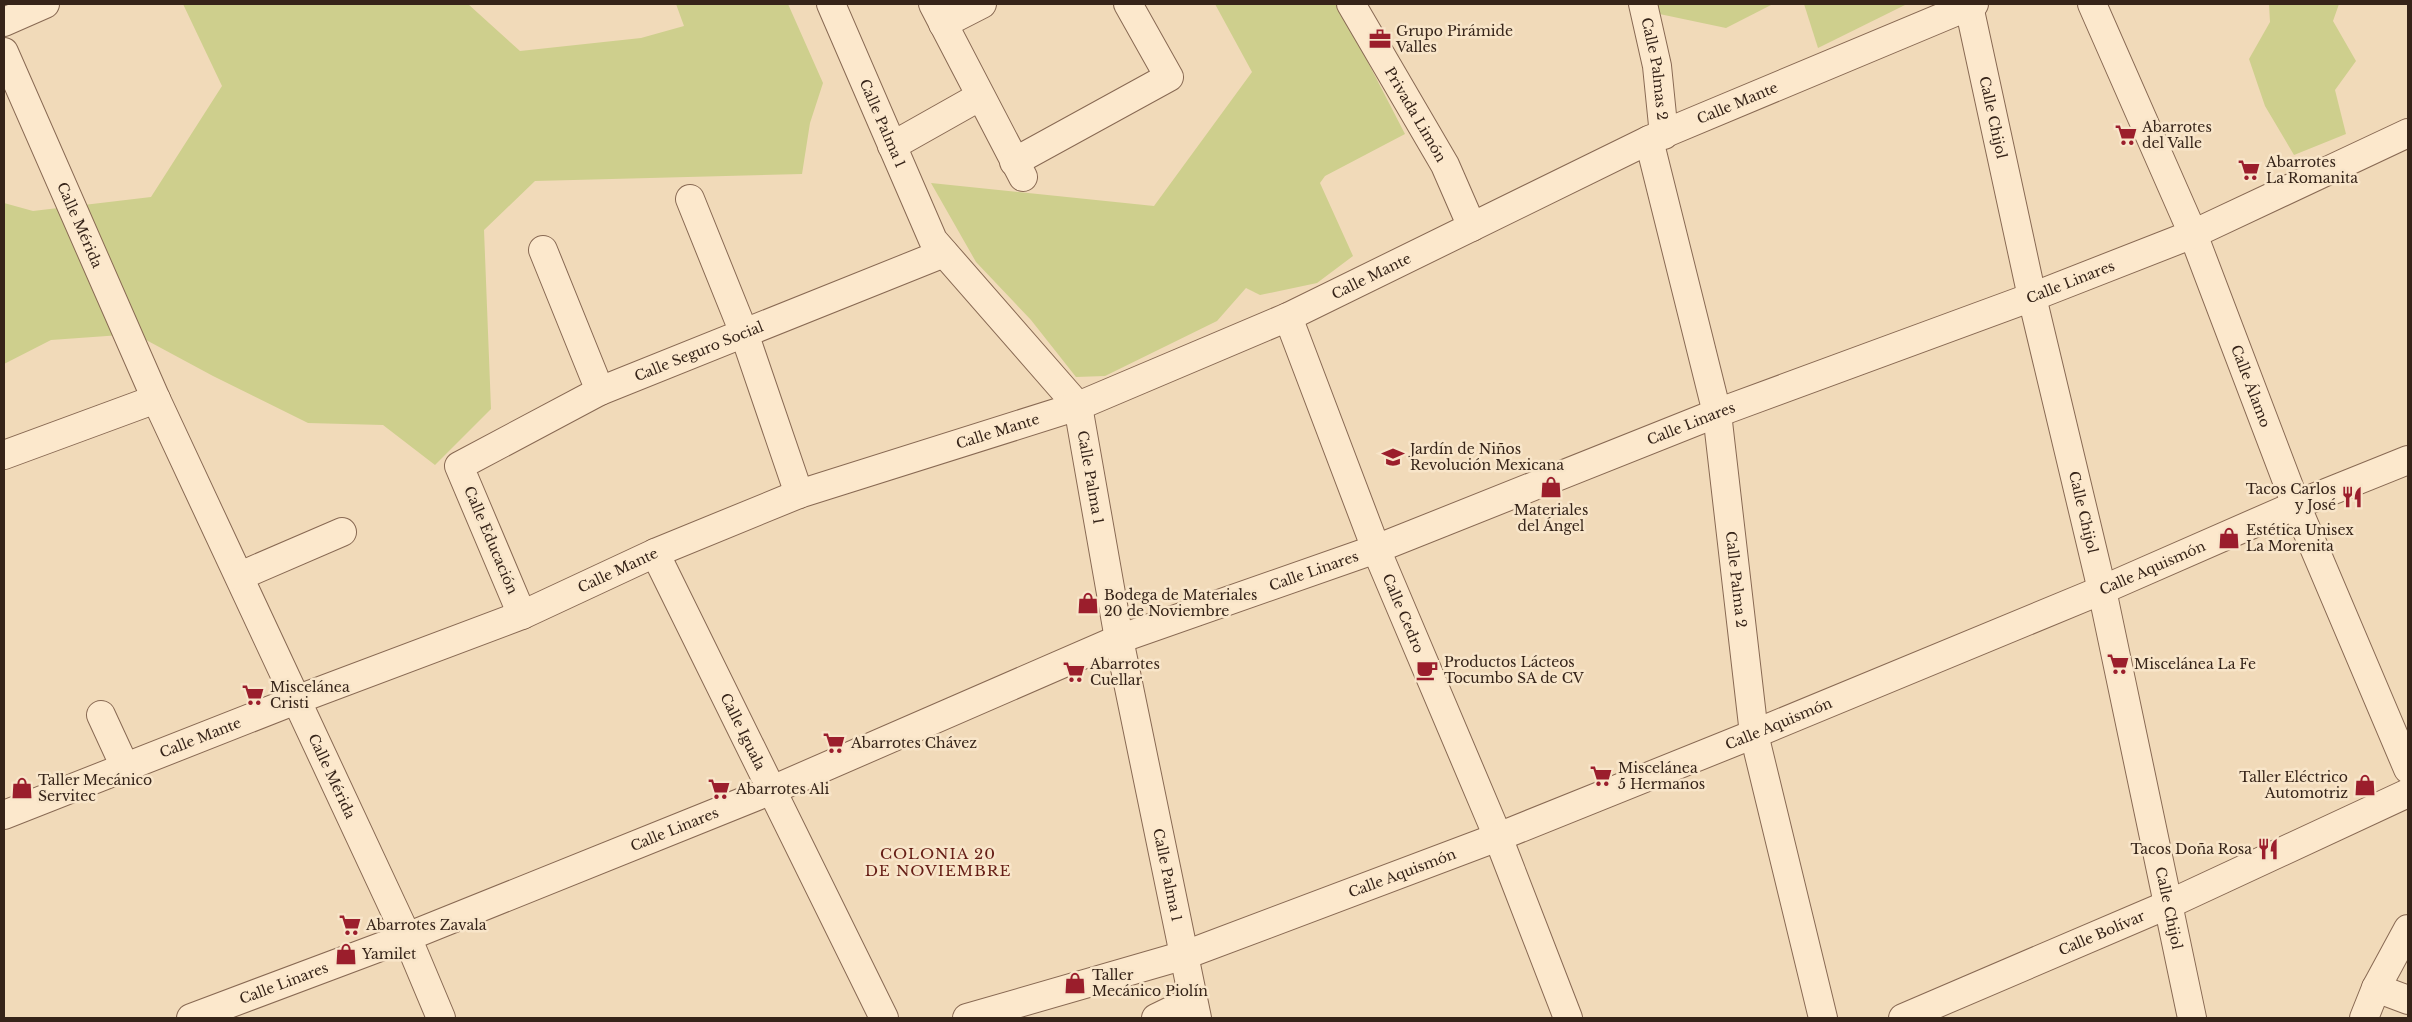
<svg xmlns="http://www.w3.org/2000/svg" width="2412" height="1022" font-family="'Libre Baskerville',serif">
	<rect width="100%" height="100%" fill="#f1dab9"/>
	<!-- green -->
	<g fill="#cecf8d">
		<path d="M183,4H468L520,51L641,38L684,26L676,4H788L823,83L810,123L802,174L535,181L484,230L491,409L435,465L383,425L308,423L213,376L135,334L51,340L4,364V203L33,211L151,197L222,86Z"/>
		<path d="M1215,4H1351L1343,14L1405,134L1325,176L1320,183L1353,256L1317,283L1260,295L1246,288L1217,321L1105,376L1076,377L1031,320L976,262L931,183L1154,206L1252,72Z"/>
		<path d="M1647,4H1773L1726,28L1650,12Z"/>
		<path d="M1804,4H1907L1818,48Z"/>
		<path d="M2269,4H2339L2333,21L2356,61L2335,90L2346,134L2294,155L2265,106L2249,59L2270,22Z"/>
	</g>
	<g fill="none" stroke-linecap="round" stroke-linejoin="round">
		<!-- minor casing -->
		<g stroke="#886953" stroke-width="30">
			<g id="minor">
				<path id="s1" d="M831,4L933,240L1078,406L1119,639L1197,1018"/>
				<path d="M933,4L1023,177"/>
				<path id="s2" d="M1351,4L1445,165L1472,227"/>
				<path id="s3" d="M1643,4L1657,66L1664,135"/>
				<path id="s4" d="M2092,4L2193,234L2296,505L2408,769"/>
				<path id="s5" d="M1969,6L2032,297L2102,590L2192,1018"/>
				<path d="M4,22L45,4"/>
				<path d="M943,24L982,4"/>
				<path id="s6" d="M4,52L156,399L407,937L441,1018"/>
				<path id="s7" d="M1649,140L1717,413L1754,734L1823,1018"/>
				<path d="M892,146L979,97"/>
				<path d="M1014,162L1169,77L1128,4"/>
				<path d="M690,199L744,333L799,494"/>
				<path d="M543,250L600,391"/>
				<path id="s8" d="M1288,317L1376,549L1498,837L1568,1018"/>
				<path d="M4,455L156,399"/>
				<path id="s9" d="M655,553L884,1018"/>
				<path d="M240,576L342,532"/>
				<path id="s10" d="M522,615L459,466L600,391L944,253"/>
				<path d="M101,715L125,767"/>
				<path id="s11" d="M4,815L296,700L522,615L655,553L799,494L1078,406L1288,317L1649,140L1974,4"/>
				<path d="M2376,988L2408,1000"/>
				<path id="s12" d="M191,1018L407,937L772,790L1119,639L1376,549L1717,413L2032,297L2193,234L2408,133"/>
				<path id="s13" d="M967,1018L1185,955L1498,837L1754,734L2102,590L2296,505L2408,460"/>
				<path d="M1156,1018L1193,1000"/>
				<path id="s14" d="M1903,1018L2167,905L2408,793"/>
				<path d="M2364,1018L2376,988L2408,929"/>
			</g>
		</g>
		<!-- minor -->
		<use href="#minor" stroke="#fce8cc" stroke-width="28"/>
	</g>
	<!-- icons -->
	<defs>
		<g id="office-bare" transform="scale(1.725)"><path d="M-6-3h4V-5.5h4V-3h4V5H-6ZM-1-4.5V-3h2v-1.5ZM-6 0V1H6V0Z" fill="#9b1e2c" stroke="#f8e5c9" stroke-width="2.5" paint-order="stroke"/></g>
		<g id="supermarket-bare" transform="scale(1.725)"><path d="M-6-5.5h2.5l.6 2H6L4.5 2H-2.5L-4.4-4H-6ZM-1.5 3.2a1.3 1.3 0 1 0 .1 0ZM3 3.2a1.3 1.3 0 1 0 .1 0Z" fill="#9b1e2c" stroke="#f8e5c9" stroke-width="2.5" paint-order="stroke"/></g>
		<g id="school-bare" transform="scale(1.725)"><path d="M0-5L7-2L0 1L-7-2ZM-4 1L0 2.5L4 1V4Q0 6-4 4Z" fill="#9b1e2c" stroke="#f8e5c9" stroke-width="2.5" paint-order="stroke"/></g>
		<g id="shop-bare" transform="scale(1.725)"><path d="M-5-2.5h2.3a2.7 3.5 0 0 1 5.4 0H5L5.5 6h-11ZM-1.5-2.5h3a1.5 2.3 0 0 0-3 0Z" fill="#9b1e2c" stroke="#f8e5c9" stroke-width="2.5" paint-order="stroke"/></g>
		<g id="restaurant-bare" transform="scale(1.725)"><path d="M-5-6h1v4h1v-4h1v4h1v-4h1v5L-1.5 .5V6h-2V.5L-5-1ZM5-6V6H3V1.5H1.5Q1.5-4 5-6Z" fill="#9b1e2c" stroke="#f8e5c9" stroke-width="2.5" paint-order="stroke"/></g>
		<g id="cafe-bare" transform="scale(1.725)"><path d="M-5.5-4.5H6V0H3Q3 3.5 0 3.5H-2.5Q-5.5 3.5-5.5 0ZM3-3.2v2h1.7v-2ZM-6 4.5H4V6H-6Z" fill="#9b1e2c" stroke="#f8e5c9" stroke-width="2.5" paint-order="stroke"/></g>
	</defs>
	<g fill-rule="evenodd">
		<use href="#office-bare" x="1380" y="39"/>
		<use href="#supermarket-bare" x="2126" y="135"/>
		<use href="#supermarket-bare" x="2249" y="170"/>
		<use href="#school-bare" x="1393" y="457"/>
		<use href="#shop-bare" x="1551" y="487"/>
		<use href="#restaurant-bare" x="2352" y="497"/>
		<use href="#shop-bare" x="2229" y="538"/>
		<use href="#shop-bare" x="1088" y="603"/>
		<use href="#supermarket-bare" x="2118" y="664"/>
		<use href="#cafe-bare" x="1427" y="670"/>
		<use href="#supermarket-bare" x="1074" y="672"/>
		<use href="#supermarket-bare" x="253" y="695"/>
		<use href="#supermarket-bare" x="834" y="743"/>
		<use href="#supermarket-bare" x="1601" y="776"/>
		<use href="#shop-bare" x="2365" y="785"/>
		<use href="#shop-bare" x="22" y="788"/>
		<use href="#supermarket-bare" x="719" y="789"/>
		<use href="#restaurant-bare" x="2268" y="849"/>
		<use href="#supermarket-bare" x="350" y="925"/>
		<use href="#shop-bare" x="346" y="954"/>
		<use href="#shop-bare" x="1075" y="983"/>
	</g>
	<g text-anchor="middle" stroke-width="5" stroke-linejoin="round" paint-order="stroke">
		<!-- poi labels -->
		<g font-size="14" fill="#362419" stroke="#f8e5c9" text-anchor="start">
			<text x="1396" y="36">Grupo Pirámide<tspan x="1396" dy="16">Valles</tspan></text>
			<text x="2142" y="132">Abarrotes<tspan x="2142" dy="16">del Valle</tspan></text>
			<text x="2266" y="167">Abarrotes<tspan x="2266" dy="16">La Romanita</tspan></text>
			<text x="1410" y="454">Jardín de Niños<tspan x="1410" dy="16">Revolución Mexicana</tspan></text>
			<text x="2336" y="494" text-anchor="end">Tacos Carlos<tspan x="2336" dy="16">y José</tspan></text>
			<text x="1551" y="515" text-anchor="middle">Materiales<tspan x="1551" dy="16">del Ángel</tspan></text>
			<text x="2246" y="535">Estética Unisex<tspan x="2246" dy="16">La Morenita</tspan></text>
			<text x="1104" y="600">Bodega de Materiales<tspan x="1104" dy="16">20 de Noviembre</tspan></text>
			<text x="1444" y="667">Productos Lácteos<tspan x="1444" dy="16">Tocumbo SA de CV</tspan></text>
			<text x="1090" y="669">Abarrotes<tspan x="1090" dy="16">Cuellar</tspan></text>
			<text x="2134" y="669">Miscelánea La Fe</text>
			<text x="270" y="692">Miscelánea<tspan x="270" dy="16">Cristi</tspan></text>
			<text x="851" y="748">Abarrotes Chávez</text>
			<text x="1618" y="773">Miscelánea<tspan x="1618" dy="16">5 Hermanos</tspan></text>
			<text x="2348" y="782" text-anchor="end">Taller Eléctrico<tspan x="2348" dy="16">Automotriz</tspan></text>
			<text x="38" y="785">Taller Mecánico<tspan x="38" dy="16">Servitec</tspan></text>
			<text x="736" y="794">Abarrotes Ali</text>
			<text x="2252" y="854" text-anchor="end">Tacos Doña Rosa</text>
			<text x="366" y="930">Abarrotes Zavala</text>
			<text x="362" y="959">Yamilet</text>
			<text x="1092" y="980">Taller<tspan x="1092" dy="16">Mecánico Piolín</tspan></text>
		</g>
		<!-- street labels -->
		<g font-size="14" fill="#362419" stroke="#f8e5c9">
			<text dy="5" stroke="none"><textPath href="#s3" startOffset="66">Calle Palmas 2</textPath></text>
			<text dy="5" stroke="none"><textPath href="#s11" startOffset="1876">Calle Mante</textPath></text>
			<text dy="5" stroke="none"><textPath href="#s2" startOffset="128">Privada Limón</textPath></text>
			<text dy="5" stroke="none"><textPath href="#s5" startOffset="114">Calle Chijol</textPath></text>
			<text dy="5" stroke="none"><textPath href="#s1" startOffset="130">Calle Palma 1</textPath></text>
			<text dy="5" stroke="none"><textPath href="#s6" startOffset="189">Calle Mérida</textPath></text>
			<text dy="5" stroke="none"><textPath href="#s11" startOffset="1471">Calle Mante</textPath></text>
			<text dy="5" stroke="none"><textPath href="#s12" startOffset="2019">Calle Linares</textPath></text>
			<text dy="5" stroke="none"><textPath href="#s10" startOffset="428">Calle Seguro Social</textPath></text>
			<text dy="5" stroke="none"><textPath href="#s4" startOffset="414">Calle Álamo</textPath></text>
			<text dy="5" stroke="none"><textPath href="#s12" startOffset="1614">Calle Linares</textPath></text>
			<text dy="5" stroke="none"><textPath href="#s11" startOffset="1066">Calle Mante</textPath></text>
			<text dy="5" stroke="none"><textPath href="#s1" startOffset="550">Calle Palma 1</textPath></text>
			<text dy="5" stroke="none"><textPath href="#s5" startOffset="519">Calle Chijol</textPath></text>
			<text transform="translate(491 540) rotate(67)" y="5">Calle Educación</text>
			<text dy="5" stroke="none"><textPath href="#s13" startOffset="1269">Calle Aquismón</textPath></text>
			<text dy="5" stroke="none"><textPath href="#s11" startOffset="661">Calle Mante</textPath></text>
			<text dy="5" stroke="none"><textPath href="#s12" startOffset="1209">Calle Linares</textPath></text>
			<text dy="5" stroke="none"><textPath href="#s7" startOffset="449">Calle Palma 2</textPath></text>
			<text dy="5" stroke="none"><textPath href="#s8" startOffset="318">Calle Cedro</textPath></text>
			<text dy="5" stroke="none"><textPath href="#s13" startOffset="864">Calle Aquismón</textPath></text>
			<text dy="5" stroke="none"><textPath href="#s9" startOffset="199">Calle Iguala</textPath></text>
			<text dy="5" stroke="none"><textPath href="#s11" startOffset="211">Calle Mante</textPath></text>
			<text dy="5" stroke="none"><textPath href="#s6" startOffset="795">Calle Mérida</textPath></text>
			<text dy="5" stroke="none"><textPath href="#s12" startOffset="519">Calle Linares</textPath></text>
			<text dy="5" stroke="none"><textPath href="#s13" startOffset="459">Calle Aquismón</textPath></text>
			<text dy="5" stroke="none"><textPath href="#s1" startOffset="955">Calle Palma 1</textPath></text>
			<text dy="5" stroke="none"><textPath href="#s5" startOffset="924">Calle Chijol</textPath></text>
			<text dy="5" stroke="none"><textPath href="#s14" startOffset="216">Calle Bolívar</textPath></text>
			<text dy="5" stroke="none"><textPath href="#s12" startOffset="99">Calle Linares</textPath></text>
		</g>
		<!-- neighbourhood labels -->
		<g font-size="15" letter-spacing="1" fill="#651d15" stroke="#f8e5c9">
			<text x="938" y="859">COLONIA 20<tspan x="938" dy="17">DE NOVIEMBRE</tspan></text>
		</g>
	</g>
	<!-- border -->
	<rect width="2412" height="1022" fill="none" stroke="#362419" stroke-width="10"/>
</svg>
